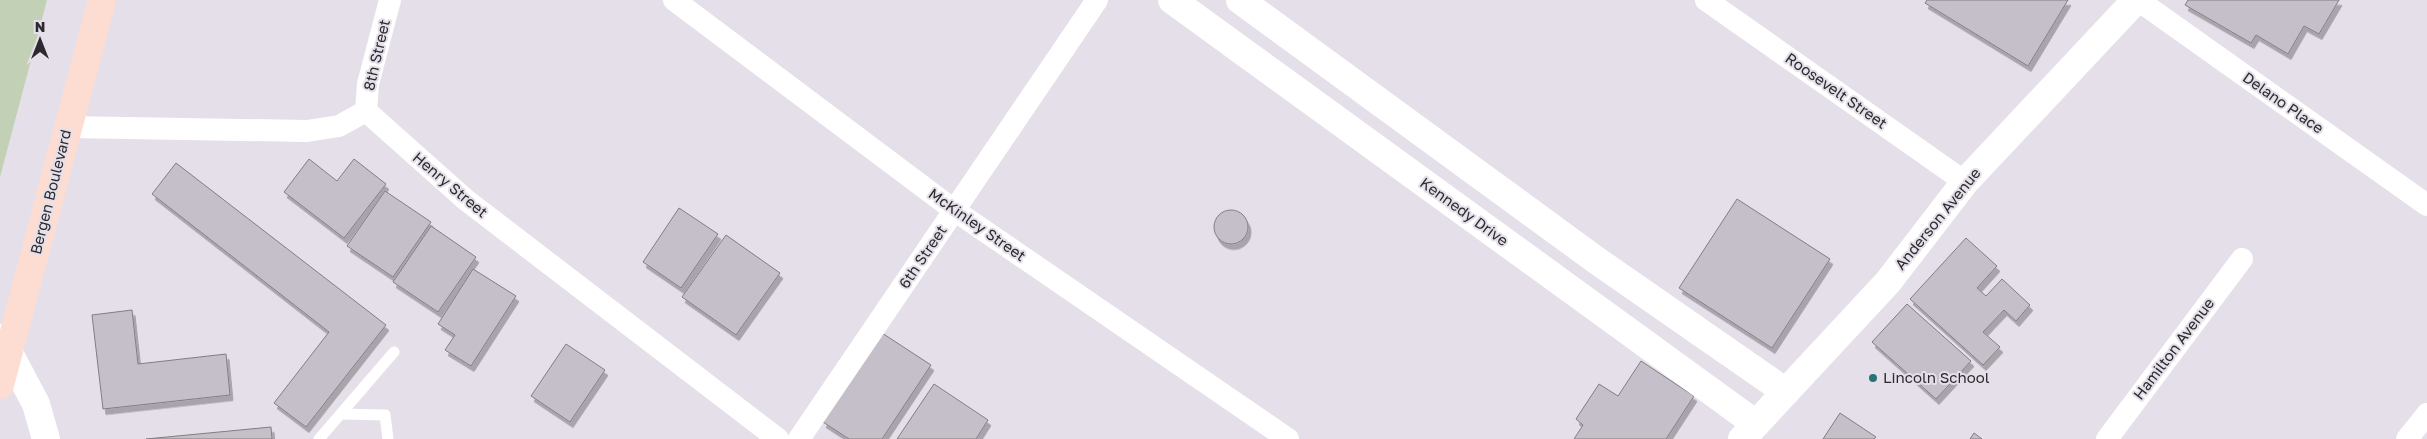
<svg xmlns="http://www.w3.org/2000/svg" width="2427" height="439" font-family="'Golos Text',sans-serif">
	<defs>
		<filter id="shadow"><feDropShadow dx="3" dy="5.5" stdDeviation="0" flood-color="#0004"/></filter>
	</defs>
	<rect width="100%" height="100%" fill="#e5dfe9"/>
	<!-- green -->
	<path fill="#c2d1b6" d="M0,0H47L0,177Z"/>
	<!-- building -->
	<g fill="#c4bfc8" stroke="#827d85" filter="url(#shadow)">
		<path d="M1927,0H2068L2028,66L1925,3Z"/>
		<path d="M2188,0H2339L2319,34L2304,26L2288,54L2256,35L2251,43L2185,5Z"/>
		<path d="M309,159L337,181L354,159L386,184L344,238L284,192Z"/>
		<path d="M176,163L386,325L306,427L274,403L329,332L152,194Z"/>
		<path d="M385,191L431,222L393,277L347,246Z"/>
		<path d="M1737,199L1830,259L1772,348L1679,288Z"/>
		<path d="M679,208L718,234L681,288L643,262Z"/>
		<circle cx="1231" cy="227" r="17"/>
		<path d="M431,226L476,257L438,312L393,282Z"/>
		<path d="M726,235L780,273L736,335L682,297Z"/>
		<path d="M1966,238L1997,266L1977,288L1986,296L2002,279L2030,305L2016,321L2004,310L1983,332L2000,347L1983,365L1910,299Z"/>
		<path d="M473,269L516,296L471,366L445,350L455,335L438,324Z"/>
		<path d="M1907,304L1971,361L1936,399L1872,342Z"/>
		<path d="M132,310L138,364L226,354L230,395L103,409L92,315Z"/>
		<path d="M882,333L931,365L882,439H849L823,422Z"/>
		<path d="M566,344L605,370L570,422L531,396Z"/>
		<path d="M1641,361L1694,396L1666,439H1574L1583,425L1576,419L1599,384L1618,396Z"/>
		<path d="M934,384L988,420L976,439H897Z"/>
		<path d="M1840,413L1876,437L1874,439H1823Z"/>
		<path d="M271,427L272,439H146Z"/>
		<path d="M1974,433L1982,439H1970Z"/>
	</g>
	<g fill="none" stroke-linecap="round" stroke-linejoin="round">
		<!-- lane -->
		<g stroke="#fff" stroke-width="11">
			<path d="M341,414L385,415L388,439"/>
			<path d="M319,439L394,352"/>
		</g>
		<!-- street -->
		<g stroke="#fff" stroke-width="22">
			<path d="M674,0L954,210L1288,439"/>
			<path d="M1706,0L1965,182"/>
			<path d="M2138,0L2427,205"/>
			<path d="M366,111L368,84L390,0"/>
			<path d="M67,127L307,131L339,126L366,111L466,200L778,439"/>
			<path d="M799,439L1097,0"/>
			<path d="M2107,439L2242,259"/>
			<path d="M2407,439L2427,414"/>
		</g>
		<!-- secondary -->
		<g stroke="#fff" stroke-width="28">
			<path d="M1172,0L1756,424"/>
			<path d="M1240,0L1596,260L1786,392"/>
			<path d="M1,338L36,404L46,439"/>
			<path d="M1742,439L1888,282L1965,182L2136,0"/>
		</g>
		<!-- primary -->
		<path stroke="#fdddd2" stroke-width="28" d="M0,385L102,0"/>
	</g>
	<!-- markers -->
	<circle fill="#287375" stroke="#e5dfe9" stroke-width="2" cx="1873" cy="378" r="5"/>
	<g text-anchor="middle" stroke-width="4" stroke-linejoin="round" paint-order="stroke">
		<!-- street labels -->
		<g font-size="15" fill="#2c2a2e" stroke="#e5dfe9">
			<text transform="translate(377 55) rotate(-77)" y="5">8th Street</text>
			<text transform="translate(1836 91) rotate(35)" y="5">Roosevelt Street</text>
			<text transform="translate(2283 103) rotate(35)" y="5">Delano Place</text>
			<text transform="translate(450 185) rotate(40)" y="5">Henry Street</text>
			<text transform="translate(51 192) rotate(-76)" y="5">Bergen Boulevard</text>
			<text transform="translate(1464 212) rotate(36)" y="5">Kennedy Drive</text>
			<text transform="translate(1938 219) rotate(-51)" y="5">Anderson Avenue</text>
			<text transform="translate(977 225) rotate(35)" y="5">McKinley Street</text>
			<text transform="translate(923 257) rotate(-56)" y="5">6th Street</text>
			<text transform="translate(2174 349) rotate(-53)" y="5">Hamilton Avenue</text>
		</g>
		<!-- poi labels -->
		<g font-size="15" fill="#2c2a2e" stroke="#e5dfe9" text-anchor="start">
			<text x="1883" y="383">Lincoln School</text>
		</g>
	</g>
	<!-- north arrow -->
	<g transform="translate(40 40)" stroke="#e5dfe9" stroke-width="4" paint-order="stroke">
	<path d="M0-4L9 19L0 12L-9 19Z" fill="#2c2a2e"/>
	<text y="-8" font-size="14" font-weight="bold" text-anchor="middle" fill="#2c2a2e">N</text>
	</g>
</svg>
